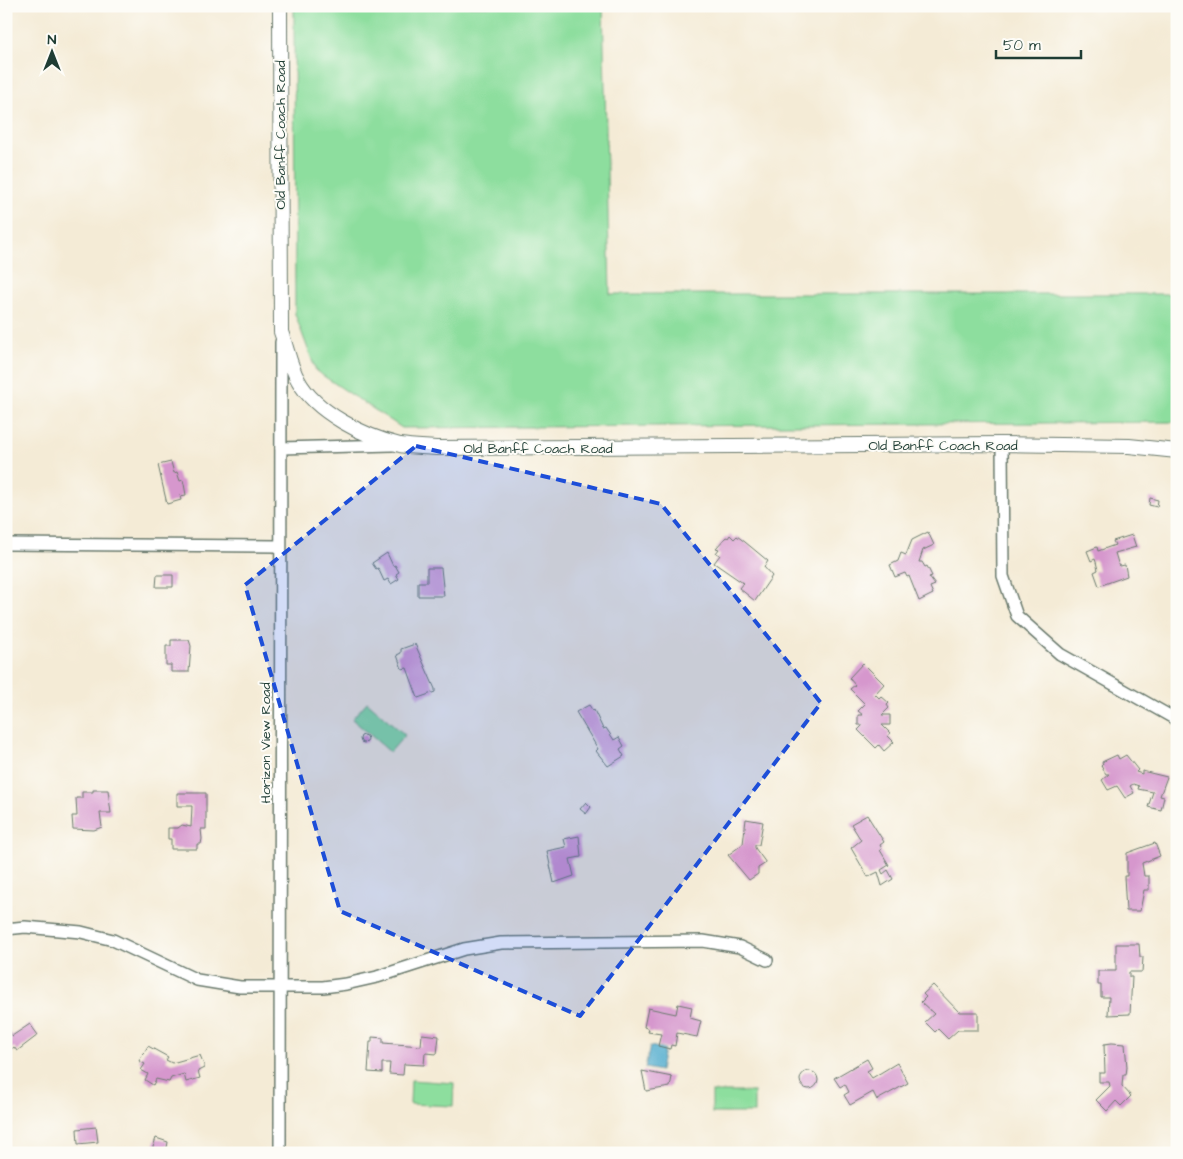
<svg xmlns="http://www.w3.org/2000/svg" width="1183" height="1159" font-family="'Architects Daughter',sans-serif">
	<rect width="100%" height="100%" fill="#fdfcf7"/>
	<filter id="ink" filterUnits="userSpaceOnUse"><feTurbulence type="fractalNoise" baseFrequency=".02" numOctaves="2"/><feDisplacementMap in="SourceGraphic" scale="10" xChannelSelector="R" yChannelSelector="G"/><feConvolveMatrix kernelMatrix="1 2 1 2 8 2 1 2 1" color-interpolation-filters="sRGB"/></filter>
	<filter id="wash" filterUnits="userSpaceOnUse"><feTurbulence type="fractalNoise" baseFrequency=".0096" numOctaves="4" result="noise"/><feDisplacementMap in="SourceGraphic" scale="20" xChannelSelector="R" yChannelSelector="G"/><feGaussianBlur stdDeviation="1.12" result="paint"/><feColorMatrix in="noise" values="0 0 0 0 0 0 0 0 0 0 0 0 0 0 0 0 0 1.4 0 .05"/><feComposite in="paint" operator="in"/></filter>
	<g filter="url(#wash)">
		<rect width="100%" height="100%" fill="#f4ebd6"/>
		<!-- green -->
		<g fill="#8dde9e" stroke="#568e69">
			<path d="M294,6H603L610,294H1177V422L402,428L316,371L295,314Z"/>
			<path d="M367,702L405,735L390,752L352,719Z"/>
			<path d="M411,1080L454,1083L453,1106L410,1104Z"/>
			<rect x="712" y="1092" width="42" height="21"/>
		</g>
		<!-- water -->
		<path fill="#4fabcd" stroke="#377480" d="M650,1046L664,1049L660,1071L645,1068Z"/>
		<g id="blocks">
			<!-- building -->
			<g fill="#d697cd">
				<path d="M171,462L174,473L177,472L180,481L183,480L184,484L186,495L180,496L181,500L167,504L158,465Z"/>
				<path d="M1150,498L1158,500L1157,507L1149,505Z"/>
				<path d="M928,532L934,545L923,550L919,562H922L925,567L927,566L932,576L929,577L935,585L930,587L933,594L919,601L909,576L907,577L905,573L895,577L890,565L898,561L901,553L906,555L912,540Z"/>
				<path d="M730,535L734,539L737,536L745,542L768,561L764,567L772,576L755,601L739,588L743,583L714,563L720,555L716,553L719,549L716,548L726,537L728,538Z"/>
				<path d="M1132,535L1136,547L1115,553L1118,563L1120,566L1125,565L1127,576L1099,586L1094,572L1098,570L1096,562L1095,559L1091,561L1087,551L1097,547L1098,551L1115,545L1113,541Z"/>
				<path d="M387,553L393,566L395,565L399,572L396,574L399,579L391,584L388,579L384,581L378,568L376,569L372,563Z"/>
				<path d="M427,568H441L444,596H418V582H427Z"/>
				<path d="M157,575H173V587H156Z"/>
				<path d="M171,640H189L191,646L189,672H171V665H166V646H171Z"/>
				<path d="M415,644L435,689V692L418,698L407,668L402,669L397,655L401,653V649Z"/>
				<path d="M863,663L884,684L875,694L879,698L881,696L889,703L887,705L889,708L882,715H890V725H882L890,733L888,736L894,742L884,751L879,745L876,748L858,730L863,725H858V715H863L858,711L865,704L850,689L855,685L849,678Z"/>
				<path d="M589,705L593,711L594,710L603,729L606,728L614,740L619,737L624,746L620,749L624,756L608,766L596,751L598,749L576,712Z"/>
				<circle cx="364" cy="739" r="4"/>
				<path d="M1117,755L1119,759L1126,755L1138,770L1136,772L1142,774V771L1167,777L1160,796L1164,797L1161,810L1148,807L1153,792L1138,789L1139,786L1133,784L1130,786L1134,793L1125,798L1117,786L1108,790L1102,780L1109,774H1106L1101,766L1103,764L1102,762Z"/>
				<path d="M93,790H108L111,813H100L102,827L94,830L73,829L72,816H77L76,798H82V792H93Z"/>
				<path d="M177,793H206V829H201L202,839L201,844H197V849H171V839H168V828H178L182,825L191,827L192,806H177Z"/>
				<path d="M586,802L591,807L586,814L580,809Z"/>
				<path d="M867,815L884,842L880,845L882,849L880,850L889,865L881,870L883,874L888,870L893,879L882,886L878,872L868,877L851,848L861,840L851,824Z"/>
				<path d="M746,819L763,822L759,845H755V848L766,863L758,868V874L749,880L728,855L743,844Z"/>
				<path d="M579,836L581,857L570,859L574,876L554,883L547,851L566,847L564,839Z"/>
				<path d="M1155,843L1160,856L1142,863L1144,876H1149V890H1144L1140,911H1126L1124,876H1127V853Z"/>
				<path d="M1116,944H1139L1140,957H1143L1142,972H1129V977H1132L1130,1014L1108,1015L1109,997H1101V985H1098V971H1116Z"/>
				<path d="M933,985L959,1012H978V1030H958L948,1039L938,1029L935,1032L925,1022L934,1014L921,1002L926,997L923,994Z"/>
				<path d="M678,1004L692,1007L690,1018L701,1021L697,1037L677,1033L675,1046L671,1045L670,1049L658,1046L661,1034L648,1032L649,1029L644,1027L648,1008L676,1014Z"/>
				<path d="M6,1024L12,1036L30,1024L38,1035L17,1051L14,1047L6,1053Z"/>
				<path d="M422,1034L439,1036L437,1054L425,1053L424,1065L404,1064L403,1075L389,1074L390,1063H382V1073L368,1072L370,1042H372V1037L383,1038V1043L421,1046Z"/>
				<path d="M1112,1043L1125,1044L1127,1067L1126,1075H1123L1122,1086L1131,1096L1121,1106L1116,1101L1107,1111L1096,1100L1110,1086L1109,1082H1099V1073H1105L1104,1044Z"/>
				<path d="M148,1046L168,1057L166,1060L172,1063L200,1055L204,1065V1068L198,1071L200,1078L186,1082L184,1074L171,1078L169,1082L156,1079L153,1085L145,1080L148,1074L141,1070L145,1064L139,1061Z"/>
				<path d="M867,1059L872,1068L867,1071L872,1078L897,1063L908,1083L877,1100L873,1092L850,1105L844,1095L849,1092L845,1084L840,1087L834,1078Z"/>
				<path d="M642,1071L672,1077L670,1087L646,1091Z"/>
				<circle cx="809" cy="1080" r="9"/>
				<path d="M96,1127L98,1142L78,1144L77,1129Z"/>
				<path d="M156,1138L168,1142L166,1153H151Z"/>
			</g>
		</g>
	</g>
	<g filter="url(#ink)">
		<use href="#blocks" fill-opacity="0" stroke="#6a7a6d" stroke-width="1"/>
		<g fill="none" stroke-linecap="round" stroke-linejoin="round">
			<!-- minor casing -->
			<g stroke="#6a7a6d" stroke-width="14">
				<g id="minor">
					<path d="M1002,444L1003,576L1017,616L1060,654L1177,720"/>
					<path d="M281,448L392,445"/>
					<path d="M6,544L279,546"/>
					<path d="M6,929L25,927L81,932L113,940L197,980L240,987H323L346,984L377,977L464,949L501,943L703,941L740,947L767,960"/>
					<path d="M280,1153L281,342"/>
				</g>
			</g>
			<!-- major casing -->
			<g stroke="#6a7a6d" stroke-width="16">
				<path id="major" d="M280,6L281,332C287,348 290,366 298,380C315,412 365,437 400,445C412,447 426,447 438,448L1002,444L1129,446L1177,451"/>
			</g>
			<!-- minor -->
			<use href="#minor" stroke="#fff" stroke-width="11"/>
			<!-- major -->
			<use href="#major" stroke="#fff" stroke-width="14"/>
		</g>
	</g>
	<!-- marked area -->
	<path fill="#1d4ed8" fill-opacity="0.2" stroke="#1d4ed8" stroke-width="4" stroke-dasharray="10 6" stroke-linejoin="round" d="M416,446L661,504L821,703L580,1016L340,911L245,585Z"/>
	<g text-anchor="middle" stroke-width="4" stroke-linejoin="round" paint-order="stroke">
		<!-- street labels -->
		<g font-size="14" fill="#1f3d34" stroke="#fdfcf7">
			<text transform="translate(280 135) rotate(-90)" y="5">Old Banff Coach Road</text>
			<text x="943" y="450">Old Banff Coach Road</text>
			<text x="538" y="453">Old Banff Coach Road</text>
			<text transform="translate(265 743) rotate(-90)" y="5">Horizon View Road</text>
		</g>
	</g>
	<!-- margin -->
	<rect width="1183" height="1159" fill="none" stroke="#fdfcf7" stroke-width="25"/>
	<!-- north arrow -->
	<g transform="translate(52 52)" stroke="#fdfcf7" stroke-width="4" paint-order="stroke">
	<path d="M0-4L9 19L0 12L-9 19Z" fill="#1f3d34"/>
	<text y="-8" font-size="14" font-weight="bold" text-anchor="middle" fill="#1f3d34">N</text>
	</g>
	<!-- scale -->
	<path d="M996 50v8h85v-8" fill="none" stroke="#1f3d34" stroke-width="2.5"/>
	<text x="1003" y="50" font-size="15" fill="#1f3d34" stroke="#fdfcf7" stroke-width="4" paint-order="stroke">50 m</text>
</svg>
